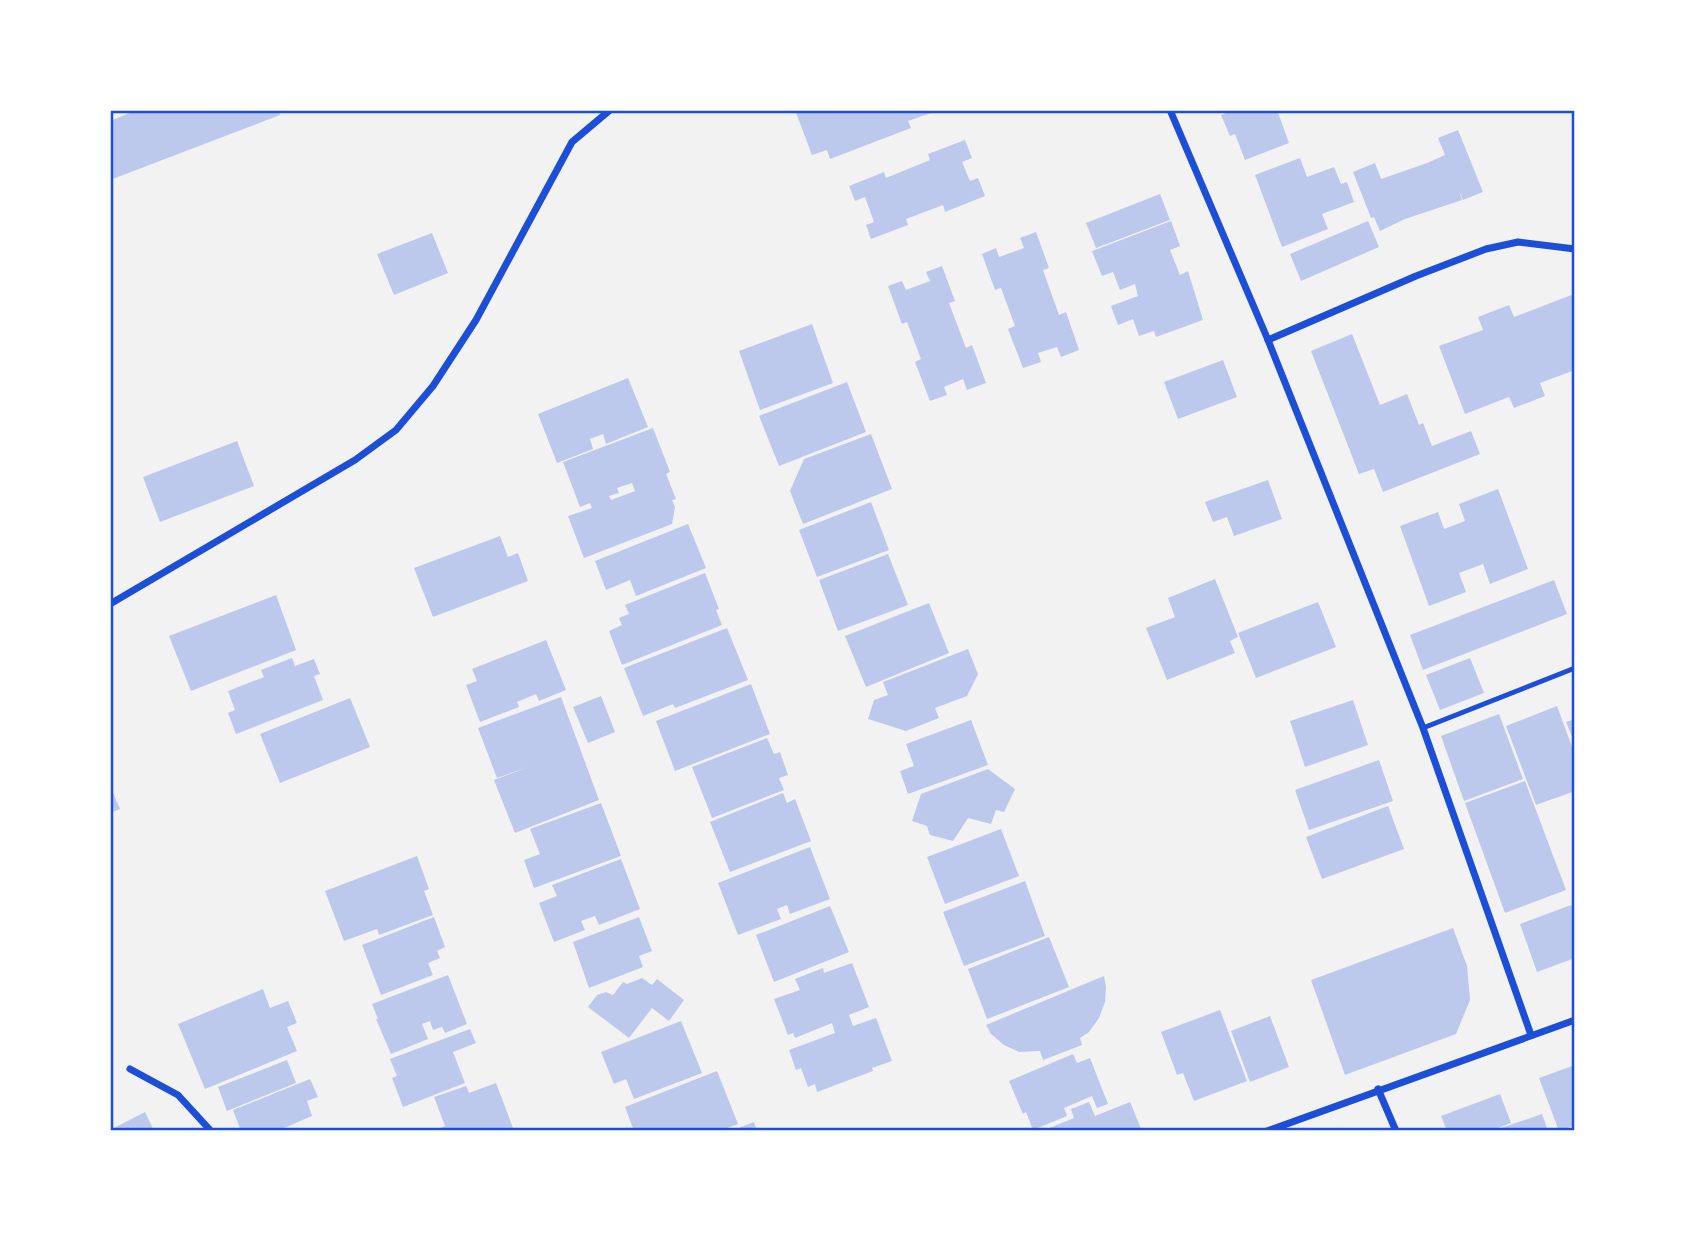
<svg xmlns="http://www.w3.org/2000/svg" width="1685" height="1241" font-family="Commissioner,sans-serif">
	<rect width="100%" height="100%" fill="#f2f2f2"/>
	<!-- building -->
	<g fill="#bdc9ec" fill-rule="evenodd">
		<path d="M137,110H278L280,115L110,180V121Z"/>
		<path d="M795,110H937V111L908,121L911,128L830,159L827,150L812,155Z"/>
		<path d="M1225,110H1277L1289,143L1245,160L1235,134L1230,136L1221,115L1226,113Z"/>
		<path d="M1458,130L1483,192L1463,200L1459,191L1462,200L1405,219L1380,231L1374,217L1371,218L1353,172L1375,163L1381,179L1427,163L1445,155L1438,138Z"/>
		<path d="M965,140L972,158L962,162L970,181L978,178L985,196L945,212L943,205L906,219L908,225L871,239L866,225L874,222L865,197L855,201L849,186L884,172L886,178L930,160L928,154Z"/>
		<path d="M1300,158L1307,177L1334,167L1341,184L1347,182L1354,202L1322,214L1328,229L1282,247L1255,175Z"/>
		<path d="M1160,194L1170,220L1096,248L1086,223Z"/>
		<path d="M1171,221L1180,246L1170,250L1180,275L1188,271L1203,320L1156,337L1154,331L1139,336L1133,319L1118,325L1111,306L1138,296L1135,284L1120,290L1113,272L1102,276L1092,251Z"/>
		<path d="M1368,221L1379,247L1301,281L1290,254Z"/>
		<path d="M1036,232L1049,268L1043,270L1059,315L1066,312L1079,350L1061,357L1057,347L1038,353L1041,362L1023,368L1008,329L1015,326L1001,288L995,290L982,254L996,248L999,257L1024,248L1020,238Z"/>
		<path d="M432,233L448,273L394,295L377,254Z"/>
		<path d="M942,266L955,301L949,303L966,348L972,345L986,383L967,390L963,379L944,387L947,395L930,401L915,362L921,359L907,322L902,324L888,286L902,281L906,290L930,281L926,272Z"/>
		<path d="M1574,294L1575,370L1540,383L1545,396L1514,408L1509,397L1465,414L1439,346L1483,330L1478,317L1509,305L1514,317Z"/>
		<path d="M812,324L833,383L760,410L739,351Z"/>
		<path d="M1352,334L1380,405L1407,394L1419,425L1423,423L1432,446L1471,431L1480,454L1383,492L1374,469L1359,474L1311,351Z"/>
		<path d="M1223,360L1237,397L1178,419L1164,382Z"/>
		<path d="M628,378L648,427L606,444L603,434L590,439L593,449L557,463L538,414Z"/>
		<path d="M847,382L866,432L779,466L759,416Z"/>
		<path d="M653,428L670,472L666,474L676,499L672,500L675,507L672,524L584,558L568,516L592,508L590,503L580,507L563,462ZM632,483L635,491L611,500L609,496L619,493L617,488Z"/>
		<path d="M871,434L892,489L803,524L790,491L804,459Z"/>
		<path d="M237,441L254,486L160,522L143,477Z"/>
		<path d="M1268,480L1282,519L1234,536L1227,517L1213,522L1205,502Z"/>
		<path d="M1498,489L1528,569L1490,584L1483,564L1459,573L1466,592L1429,606L1400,526L1438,512L1444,529L1465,521L1459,504Z"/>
		<path d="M871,502L889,550L817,577L799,530Z"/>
		<path d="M688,524L706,568L636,596L630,580L606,590L595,561Z"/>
		<path d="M500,536L508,557L518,553L528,581L433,617L414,568Z"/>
		<path d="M888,554L908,605L838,631L819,580Z"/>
		<path d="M705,573L719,609L716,610L722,625L622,665L609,631L622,625L619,618L629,614L625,605Z"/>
		<path d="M1215,579L1238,637L1230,641L1235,653L1167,680L1146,628L1175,617L1168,598Z"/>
		<path d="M1554,580L1567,614L1423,670L1410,635Z"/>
		<path d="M276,595L296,650L191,691L169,636Z"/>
		<path d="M1318,602L1336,647L1256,678L1238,633Z"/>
		<path d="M929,603L949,653L866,687L845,636Z"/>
		<path d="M727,628L748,680L675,708L673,704L643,716L624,668Z"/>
		<path d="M546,640L566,690L539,701L536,694L517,702L519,707L480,722L466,685L477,681L472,669Z"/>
		<path d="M968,649L978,674L967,696L935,708L939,718L906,731L868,719L874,700L888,695L883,682Z"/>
		<path d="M292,658L295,666L314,659L320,674L314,676L323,700L236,734L228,713L235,710L228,691L264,677L261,670Z"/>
		<path d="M1470,658L1484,693L1440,710L1426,675Z"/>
		<path d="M751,684L770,734L675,771L656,721Z"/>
		<path d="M601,696L615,732L588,743L573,707Z"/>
		<path d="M561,697L599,800L515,833L494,780L528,767L497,778L478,728Z"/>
		<path d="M350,698L370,747L280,783L260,734Z"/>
		<path d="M1353,700L1368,745L1305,767L1290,721Z"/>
		<path d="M1557,706L1575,755V791L1536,805L1506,726Z"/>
		<path d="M1499,714L1523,779L1464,801L1441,736Z"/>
		<path d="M1575,719V744L1566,722Z"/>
		<path d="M971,720L988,765L908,794L900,771L914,766L906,744Z"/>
		<path d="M767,738L774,754L780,752L788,775L779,778L784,790L712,818L692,767Z"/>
		<path d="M1379,760L1393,801L1309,830L1295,790Z"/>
		<path d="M988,769L1015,789L1004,812L996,810L991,824L968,818L953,841L930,835L927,826L912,821L921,794Z"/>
		<path d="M1525,781L1566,890L1505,913L1465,803Z"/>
		<path d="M110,786L120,809L110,813Z"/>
		<path d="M783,793L787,803L795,799L811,841L730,872L710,822Z"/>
		<path d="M601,803L621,856L534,888L524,860L540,854L530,829Z"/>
		<path d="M1388,806L1404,849L1322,879L1306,837Z"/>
		<path d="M1001,829L1019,876L945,904L927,857Z"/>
		<path d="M810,847L830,899L790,914L787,905L777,909L781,919L738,935L718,883Z"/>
		<path d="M417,856L429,889L424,891L433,915L379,935L377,929L344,941L325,891Z"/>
		<path d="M621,859L640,909L599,925L595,916L581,921L585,930L554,942L539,903L557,896L552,885Z"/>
		<path d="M1025,881L1045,936L964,966L943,912Z"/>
		<path d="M1571,905L1575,914V958L1537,972L1520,924Z"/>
		<path d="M830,906L849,952L774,982L756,935Z"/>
		<path d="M434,917L445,947L437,951L440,958L428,963L433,975L381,995L362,945Z"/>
		<path d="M639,917L652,951L639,956L643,967L589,988L573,942Z"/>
		<path d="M1453,928L1467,966L1470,1000L1456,1034L1345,1075L1311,980Z"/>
		<path d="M1049,937L1069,987L987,1019L968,969Z"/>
		<path d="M852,963L869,1007L849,1015L853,1026L876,1018L892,1061L872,1068L873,1071L817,1092L815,1084L808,1087L801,1068L796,1070L789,1050L835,1033L832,1023L795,1038L793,1033L788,1035L774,999L800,990L795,979L823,968L824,973Z"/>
		<path d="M448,975L467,1024L445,1033L442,1027L433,1030L430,1021L422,1024L428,1039L391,1054L376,1019H378L372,1004Z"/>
		<path d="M1104,976L1106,987L1105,1002L1099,1018L1089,1032L1080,1038L1082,1045L1043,1060L1040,1051L1019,1052L1004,1045L991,1034L986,1025Z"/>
		<path d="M642,978L652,985L657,979L684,1000L669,1021L652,1008L629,1038L588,1007L597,995L606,992L613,995L623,982L627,984Z"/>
		<path d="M263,989L270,1008L288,1001L297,1023L287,1027L297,1051L205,1089L178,1024Z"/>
		<path d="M1220,1010L1247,1081L1194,1101L1183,1073L1177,1075L1161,1032Z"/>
		<path d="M1270,1016L1289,1067L1250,1082L1231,1031Z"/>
		<path d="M681,1021L702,1073L634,1099L626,1079L614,1084L601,1052Z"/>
		<path d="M470,1029L476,1043L453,1052L465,1083L403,1107L392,1078L397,1076L390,1059Z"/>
		<path d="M1073,1054L1077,1063L1090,1058L1108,1104L1097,1108L1092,1096L1064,1108L1067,1116L1033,1130L1026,1112L1023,1114L1009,1081Z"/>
		<path d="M287,1060L296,1083L227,1111L218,1087Z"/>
		<path d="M1575,1065V1125L1559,1131L1539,1078Z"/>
		<path d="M717,1071L738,1124L719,1131H634L625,1107Z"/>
		<path d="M310,1079L318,1097L307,1101L312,1116L284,1128L286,1131H241L233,1110Z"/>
		<path d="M496,1083L513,1128L506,1131H434L445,1126L434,1097L466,1086L469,1093Z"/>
		<path d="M1500,1094L1511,1123L1491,1131H1447L1441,1116Z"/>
		<path d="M1089,1102L1095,1116L1130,1102L1142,1131H1042L1074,1118L1071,1109Z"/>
		<path d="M145,1112L154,1131H110V1130Z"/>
		<path d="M1542,1114L1548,1131H1496L1495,1130Z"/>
		<path d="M754,1122L757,1131H731Z"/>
	</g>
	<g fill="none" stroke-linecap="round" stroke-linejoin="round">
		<!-- service -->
		<path stroke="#1d4ed8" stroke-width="5" d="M1423,728L1575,668"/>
		<!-- minor -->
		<g stroke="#1d4ed8" stroke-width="7">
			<path d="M1170,110L1268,340L1423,728L1531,1035"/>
			<path d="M1268,340L1416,276L1486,249L1518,242L1575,249"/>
			<path d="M110,604L355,460L396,430L433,386L476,320L572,142L610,110"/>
			<path d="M130,1069L178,1095L211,1131"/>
			<path d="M1378,1089L1396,1131"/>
			<path d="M1267,1131L1575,1020"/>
		</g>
	</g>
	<!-- border -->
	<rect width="1685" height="1241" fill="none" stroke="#ffffff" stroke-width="224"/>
	<rect x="112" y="112" width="1461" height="1017" fill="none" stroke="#1d4ed8" stroke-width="2.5"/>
</svg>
